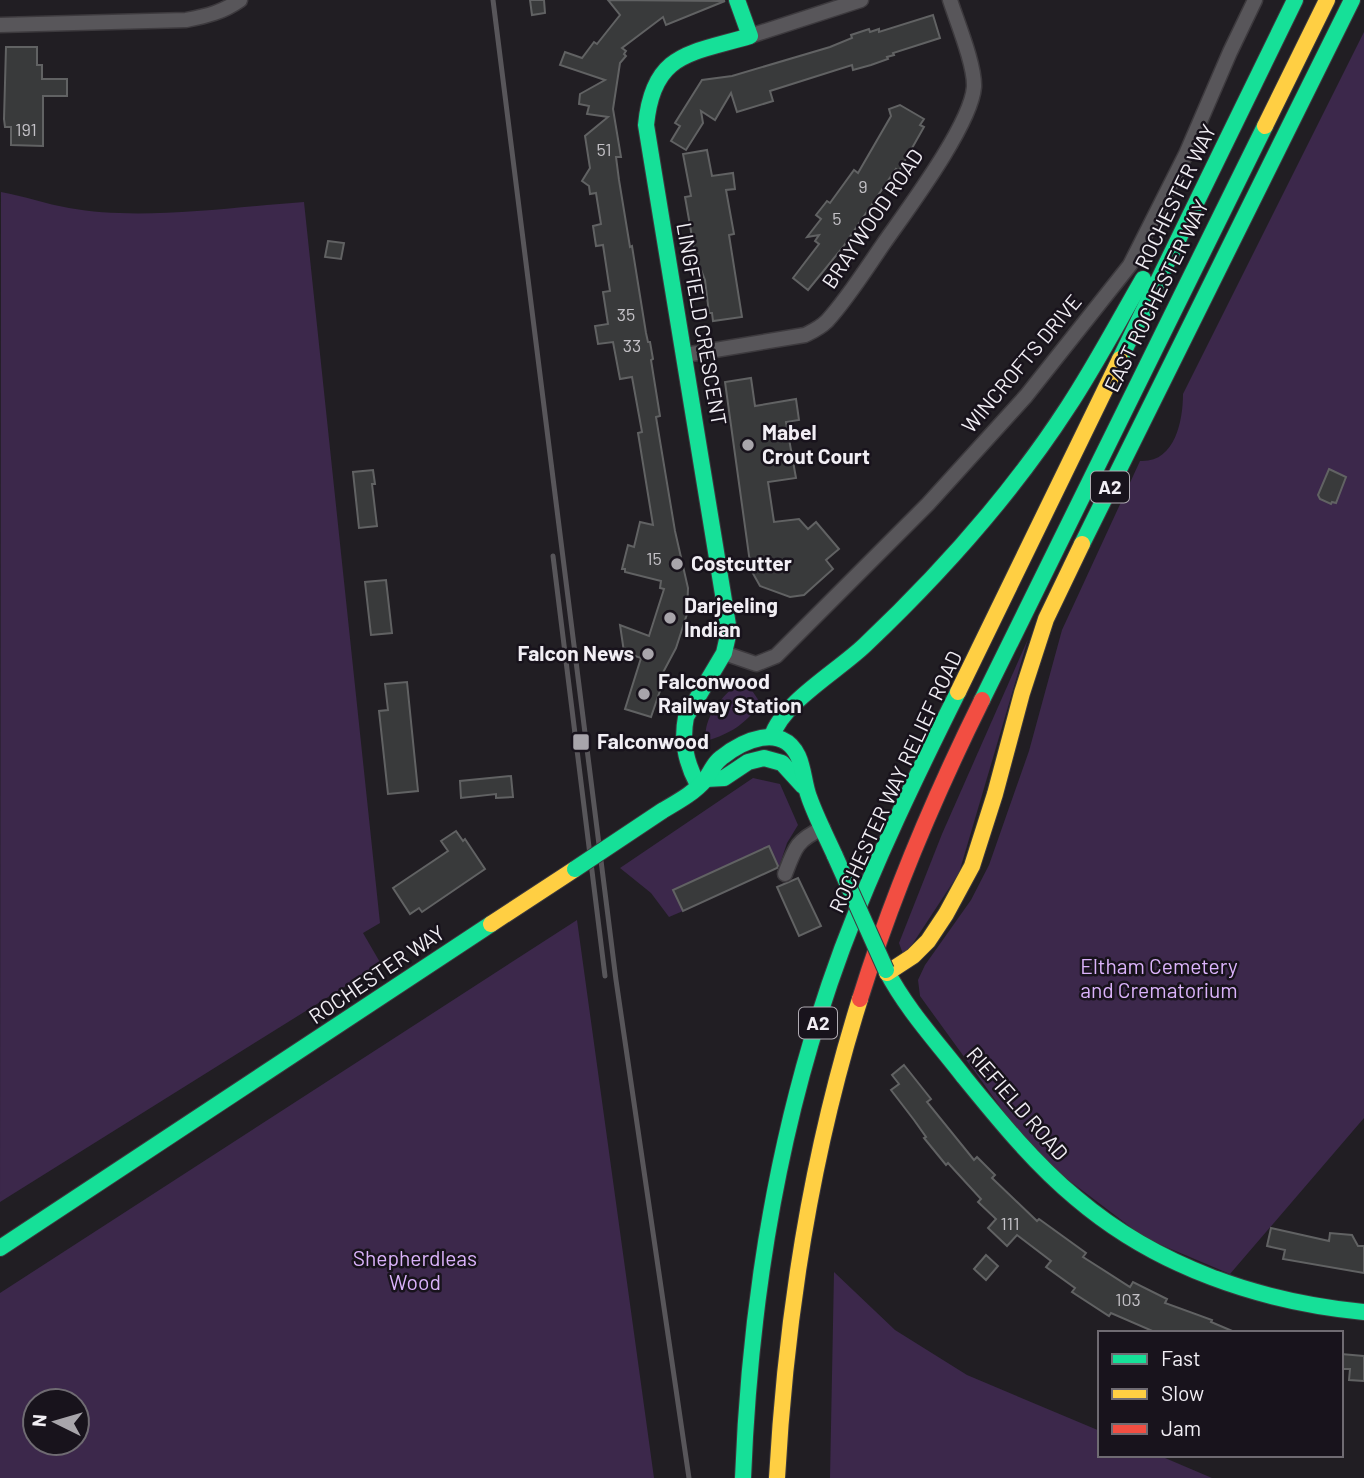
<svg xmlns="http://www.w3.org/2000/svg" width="1364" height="1478" font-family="Barlow,sans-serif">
	<rect width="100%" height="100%" fill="#211e23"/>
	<!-- green -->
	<g fill="#3c284b" fill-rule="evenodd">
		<path d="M1364,32V1118L1230,1274L1145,1238L1058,1172L1020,1134L920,996L918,980L925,965L971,900L989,865L1029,751L1062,630L1140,461C1175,463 1183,421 1183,394Z"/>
		<path d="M1,192C24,196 46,204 69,208C140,221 231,207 304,202L380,923L363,933L381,964L0,1202Z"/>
		<path d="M1028,639L959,873L904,957L899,943L942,834Z"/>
		<path d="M739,682L751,689L761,704C743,725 732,733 706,741C702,717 723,696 739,682Z"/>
		<path d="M753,778L780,784L798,825L787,843L779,867L768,846L674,890L683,911L669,917L651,893L620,868Z"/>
		<path d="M577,920L654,1478H0V1293ZM35,1401H77V1443H35Z"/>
		<path d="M834,1272L895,1330L967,1375L1100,1431V1455H1158L1212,1478H830Z"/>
	</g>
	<!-- building -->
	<g fill="#393a3b" stroke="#616263" stroke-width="2">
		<path d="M530,0H544L545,13L532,15Z"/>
		<path d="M608,0L725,1L666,25L663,17L622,48L626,51L624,54L626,56L620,63L613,109L621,157H616L619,180L630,247L632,246L646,333L648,342H650L653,359L651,360L660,416L656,417L675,531L688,588L687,614L676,648L659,680L663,682L651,717L625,709L641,658L624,652L620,625L649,636L664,589L660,588L661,581L625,572V569H622L628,545L634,547L640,522L653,525L638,433L642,432L632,377L620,379L613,342L598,344L595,326L608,324L603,292L610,291L603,245L596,246L593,226L601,224L596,193L590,194L589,186L582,181L590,168L585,136L608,117L587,114L589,106L579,104L580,94L605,80L560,65L565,52L582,58L594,42L597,44L620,15Z"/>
		<path d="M933,15L940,38L893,53L894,55L887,57L888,59L871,65L853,70L852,65L770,91L773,101L737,112L731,93L715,120L701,111L703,123L686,150L671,141L680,126L675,123L702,80L732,76L830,47L852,38L851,35L869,29L870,32L879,29V32Z"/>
		<path d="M6,47H37V65H42V79H67V96H43V146L11,145V127H5L4,119Z"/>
		<path d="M900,105L924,119L920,125L924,127L899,171L896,169L843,247L808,290L793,278L819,244L815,241L819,235L807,237L821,219L816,215L827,201L830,203L854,170L858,173L891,116L889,109Z"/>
		<path d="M707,150L712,176L733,173L735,189L726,190L734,234L729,235L742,317L713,321L712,313H709L705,280L701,270L698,271L685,197L691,196L683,154Z"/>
		<path d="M328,241L344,243L341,259L325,257Z"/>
		<path d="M751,378L755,406L796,399L799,420L786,422L796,478L768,482L774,522L799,519L808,529L816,522L839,549L826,560L833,569L804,595L790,597L760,586L751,570L725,382Z"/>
		<path d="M1329,469L1346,477L1336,503L1332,502L1331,504L1320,499L1318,495Z"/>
		<path d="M373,470L375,484H372L377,526L359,528L353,472Z"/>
		<path d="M386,580L392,633L371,635L365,582Z"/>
		<path d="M407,682L418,791L388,794L379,711L388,710L385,684Z"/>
		<path d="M511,776L513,797L496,798V794L461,798L460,781Z"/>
		<path d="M456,831L463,841L465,839L485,869L422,912L419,908L410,914L393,888L448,851L441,841Z"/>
		<path d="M769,846L778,866L777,868L683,911L673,890Z"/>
		<path d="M798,878L821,926L799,936L777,887Z"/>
		<path d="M904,1065L931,1099L927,1102L974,1160L977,1157L995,1175L992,1178L1037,1221L1039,1219L1086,1253L1083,1257L1130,1287L1133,1282L1167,1299L1165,1303L1212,1320L1211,1322L1237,1333H1157L1111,1313L1109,1316L1072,1292L1075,1288L1046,1267L1051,1261L1017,1235L1007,1246L988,1228L996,1219L978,1202L981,1199L948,1163L946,1165L924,1138L926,1137L914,1120L891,1090L899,1084L892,1075Z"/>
		<path d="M1271,1228L1329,1241L1330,1233L1352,1235L1358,1246H1364V1273L1283,1259L1285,1250L1267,1246Z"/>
		<path d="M986,1255L998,1266L986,1280L974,1269Z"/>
		<path d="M1341,1354L1364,1356V1381L1349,1380L1350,1369H1341Z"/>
	</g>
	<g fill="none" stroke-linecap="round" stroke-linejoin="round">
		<!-- street casing -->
		<g stroke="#3d3a3e" stroke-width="17">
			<g id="street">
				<path d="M0,25L186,20C207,16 223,12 240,0"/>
				<path d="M750,36L861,0"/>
				<path d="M685,355L805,335C813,331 820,328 827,321C848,298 866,269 884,243C907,210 971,125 974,87C975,65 957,22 950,0"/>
				<path d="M724,653L756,664L776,656L928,504L1026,396L1130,265L1186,154L1230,52L1255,0"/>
				<path d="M785,874C795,847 797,840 823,828"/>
			</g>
		</g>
		<!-- fast casing -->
		<g stroke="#3d3a3e" stroke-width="18">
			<g id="fast">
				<path d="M1120,359L1295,0"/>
				<path d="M1082,544L1352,0"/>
				<path d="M982,700L1265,126"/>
				<path d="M772,736C783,702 838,671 865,645C941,573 1011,495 1068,407C1095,366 1118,322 1143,279"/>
				<path d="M706,779L724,778L748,762L764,758L782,763L803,786"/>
				<path d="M698,785C686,763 681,742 686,717L724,653L729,631L646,125C653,52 690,54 750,36L737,0"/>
				<path d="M662,811C677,802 694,793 705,780C711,772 713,764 721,758C742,741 782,722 798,756C804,769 804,784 809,797C816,817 826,836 835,856"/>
				<path d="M886,970C907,1010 937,1042 964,1077C999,1120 1034,1163 1076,1198C1157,1267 1260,1302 1364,1312"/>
				<path d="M0,1248L491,924"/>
				<path d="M743,1478C750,1297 779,1119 842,949C875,861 916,776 958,692"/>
			</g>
		</g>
		<!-- slow casing -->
		<g stroke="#3d3a3e" stroke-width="18">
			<g id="slow">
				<path d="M1265,126L1327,0"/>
				<path d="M958,692L1120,359"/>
				<path d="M491,924L575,869"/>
				<path d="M887,973L913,956L928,941L946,914L972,866L995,794L1022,693L1046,619L1082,544"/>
				<path d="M777,1478C786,1315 811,1155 860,999"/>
			</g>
		</g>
		<!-- jam casing -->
		<g stroke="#3d3a3e" stroke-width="18">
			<path id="jam" d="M860,999C892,896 934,797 982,700"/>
		</g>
		<!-- street -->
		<use href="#street" stroke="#58565a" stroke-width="14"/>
		<!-- fast -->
		<use href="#fast" stroke="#16e098" stroke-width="16"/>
		<!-- slow -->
		<use href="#slow" stroke="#ffcf43" stroke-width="16"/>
		<!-- jam -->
		<use href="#jam" stroke="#f24e42" stroke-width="16"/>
		<!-- rail -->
		<g stroke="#58565a" stroke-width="5">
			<path d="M493,0L616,980L689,1478"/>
			<path d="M553,556L605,976"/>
		</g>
		<!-- fast-bridge casing -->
		<g stroke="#3d3a3e" stroke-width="18" stroke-linecap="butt">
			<g id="fast-bridge">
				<path d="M835,856L886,970"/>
				<path d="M575,869L662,811"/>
			</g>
		</g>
		<!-- fast-bridge -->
		<use href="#fast-bridge" stroke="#16e098" stroke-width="16"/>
	</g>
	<!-- markers -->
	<g fill="#a8a5ab" stroke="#18131c" stroke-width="2.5">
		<circle cx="748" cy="445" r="7"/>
		<circle cx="677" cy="564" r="7"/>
		<circle cx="670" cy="618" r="7"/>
		<circle cx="648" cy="654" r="7"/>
		<circle cx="644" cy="694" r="7"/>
		<rect x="572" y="733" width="18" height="18" rx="3.5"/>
	</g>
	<g text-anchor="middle" stroke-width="5" stroke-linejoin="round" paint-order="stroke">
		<!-- number labels -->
		<g font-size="18" fill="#c3c1c6">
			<text x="26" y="136">191</text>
			<text x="604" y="156">51</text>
			<text x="863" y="193">9</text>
			<text x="837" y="225">5</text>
			<text x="626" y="321">35</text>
			<text x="632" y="352">33</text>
			<text x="654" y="565">15</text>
			<text x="1010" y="1230">111</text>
			<text x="1128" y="1306">103</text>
		</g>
		<!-- shield labels -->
		<g fill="#18131c" stroke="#b0acb3" stroke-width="2">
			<rect x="1091" y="471.5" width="38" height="31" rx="5"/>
			<rect x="799" y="1007.5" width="38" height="31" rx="5"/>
		</g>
		<g font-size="19" font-weight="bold" fill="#f1eef4">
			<text x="1110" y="494">A2</text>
			<text x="818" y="1030">A2</text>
		</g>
		<!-- street labels -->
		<g font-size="21" fill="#f1eef4" stroke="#18131c">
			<text transform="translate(1176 197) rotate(-64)" y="7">ROCHESTER WAY</text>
			<text transform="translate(873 219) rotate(-56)" y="7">BRAYWOOD ROAD</text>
			<text transform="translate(1157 296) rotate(-64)" y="7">EAST ROCHESTER WAY</text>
			<text transform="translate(701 324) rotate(80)" y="7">LINGFIELD CRESCENT</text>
			<text transform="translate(1022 364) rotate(-50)" y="7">WINCROFTS DRIVE</text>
			<text transform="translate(896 782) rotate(-65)" y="7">ROCHESTER WAY RELIEF ROAD</text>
			<text transform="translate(377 975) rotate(-34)" y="7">ROCHESTER WAY</text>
			<text transform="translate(1017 1104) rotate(49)" y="7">RIEFIELD ROAD</text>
		</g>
		<!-- poi labels -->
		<g font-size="21" font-weight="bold" fill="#f1eef4" stroke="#18131c" text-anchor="start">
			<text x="762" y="440">Mabel<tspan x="762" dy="24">Crout Court</tspan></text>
			<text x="691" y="571">Costcutter</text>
			<text x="684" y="613">Darjeeling<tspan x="684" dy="24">Indian</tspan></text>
			<text x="634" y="661" text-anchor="end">Falcon News</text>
			<text x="658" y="689">Falconwood<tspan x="658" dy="24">Railway Station</tspan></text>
			<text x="597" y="749">Falconwood</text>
		</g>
		<!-- park labels -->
		<g font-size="21" fill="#dbb3fb" stroke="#18131c">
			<text x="1159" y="974">Eltham Cemetery<tspan x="1159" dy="24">and Crematorium</tspan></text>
			<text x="415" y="1266">Shepherdleas<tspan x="415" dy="24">Wood</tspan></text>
		</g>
	</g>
	<!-- legend -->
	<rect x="1098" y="1331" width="245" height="126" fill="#18131c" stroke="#6f6b72" stroke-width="2"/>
	<rect x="1112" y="1354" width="35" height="10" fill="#16e098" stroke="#6f6b72" stroke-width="2"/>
	<text x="1161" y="1366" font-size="21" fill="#f1eef4">Fast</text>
	<rect x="1112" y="1389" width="35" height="10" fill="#ffcf43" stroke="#6f6b72" stroke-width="2"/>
	<text x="1161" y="1401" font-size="21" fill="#f1eef4">Slow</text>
	<rect x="1112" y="1424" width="35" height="10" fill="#f24e42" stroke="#6f6b72" stroke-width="2"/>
	<text x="1161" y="1436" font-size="21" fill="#f1eef4">Jam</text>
	<!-- north arrow -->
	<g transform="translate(56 1422) rotate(275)"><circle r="33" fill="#18131c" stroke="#6f6b72" stroke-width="2"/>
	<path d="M0-5L12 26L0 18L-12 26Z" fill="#a8a5ab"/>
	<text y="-10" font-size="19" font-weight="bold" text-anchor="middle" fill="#f1eef4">N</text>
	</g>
</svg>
